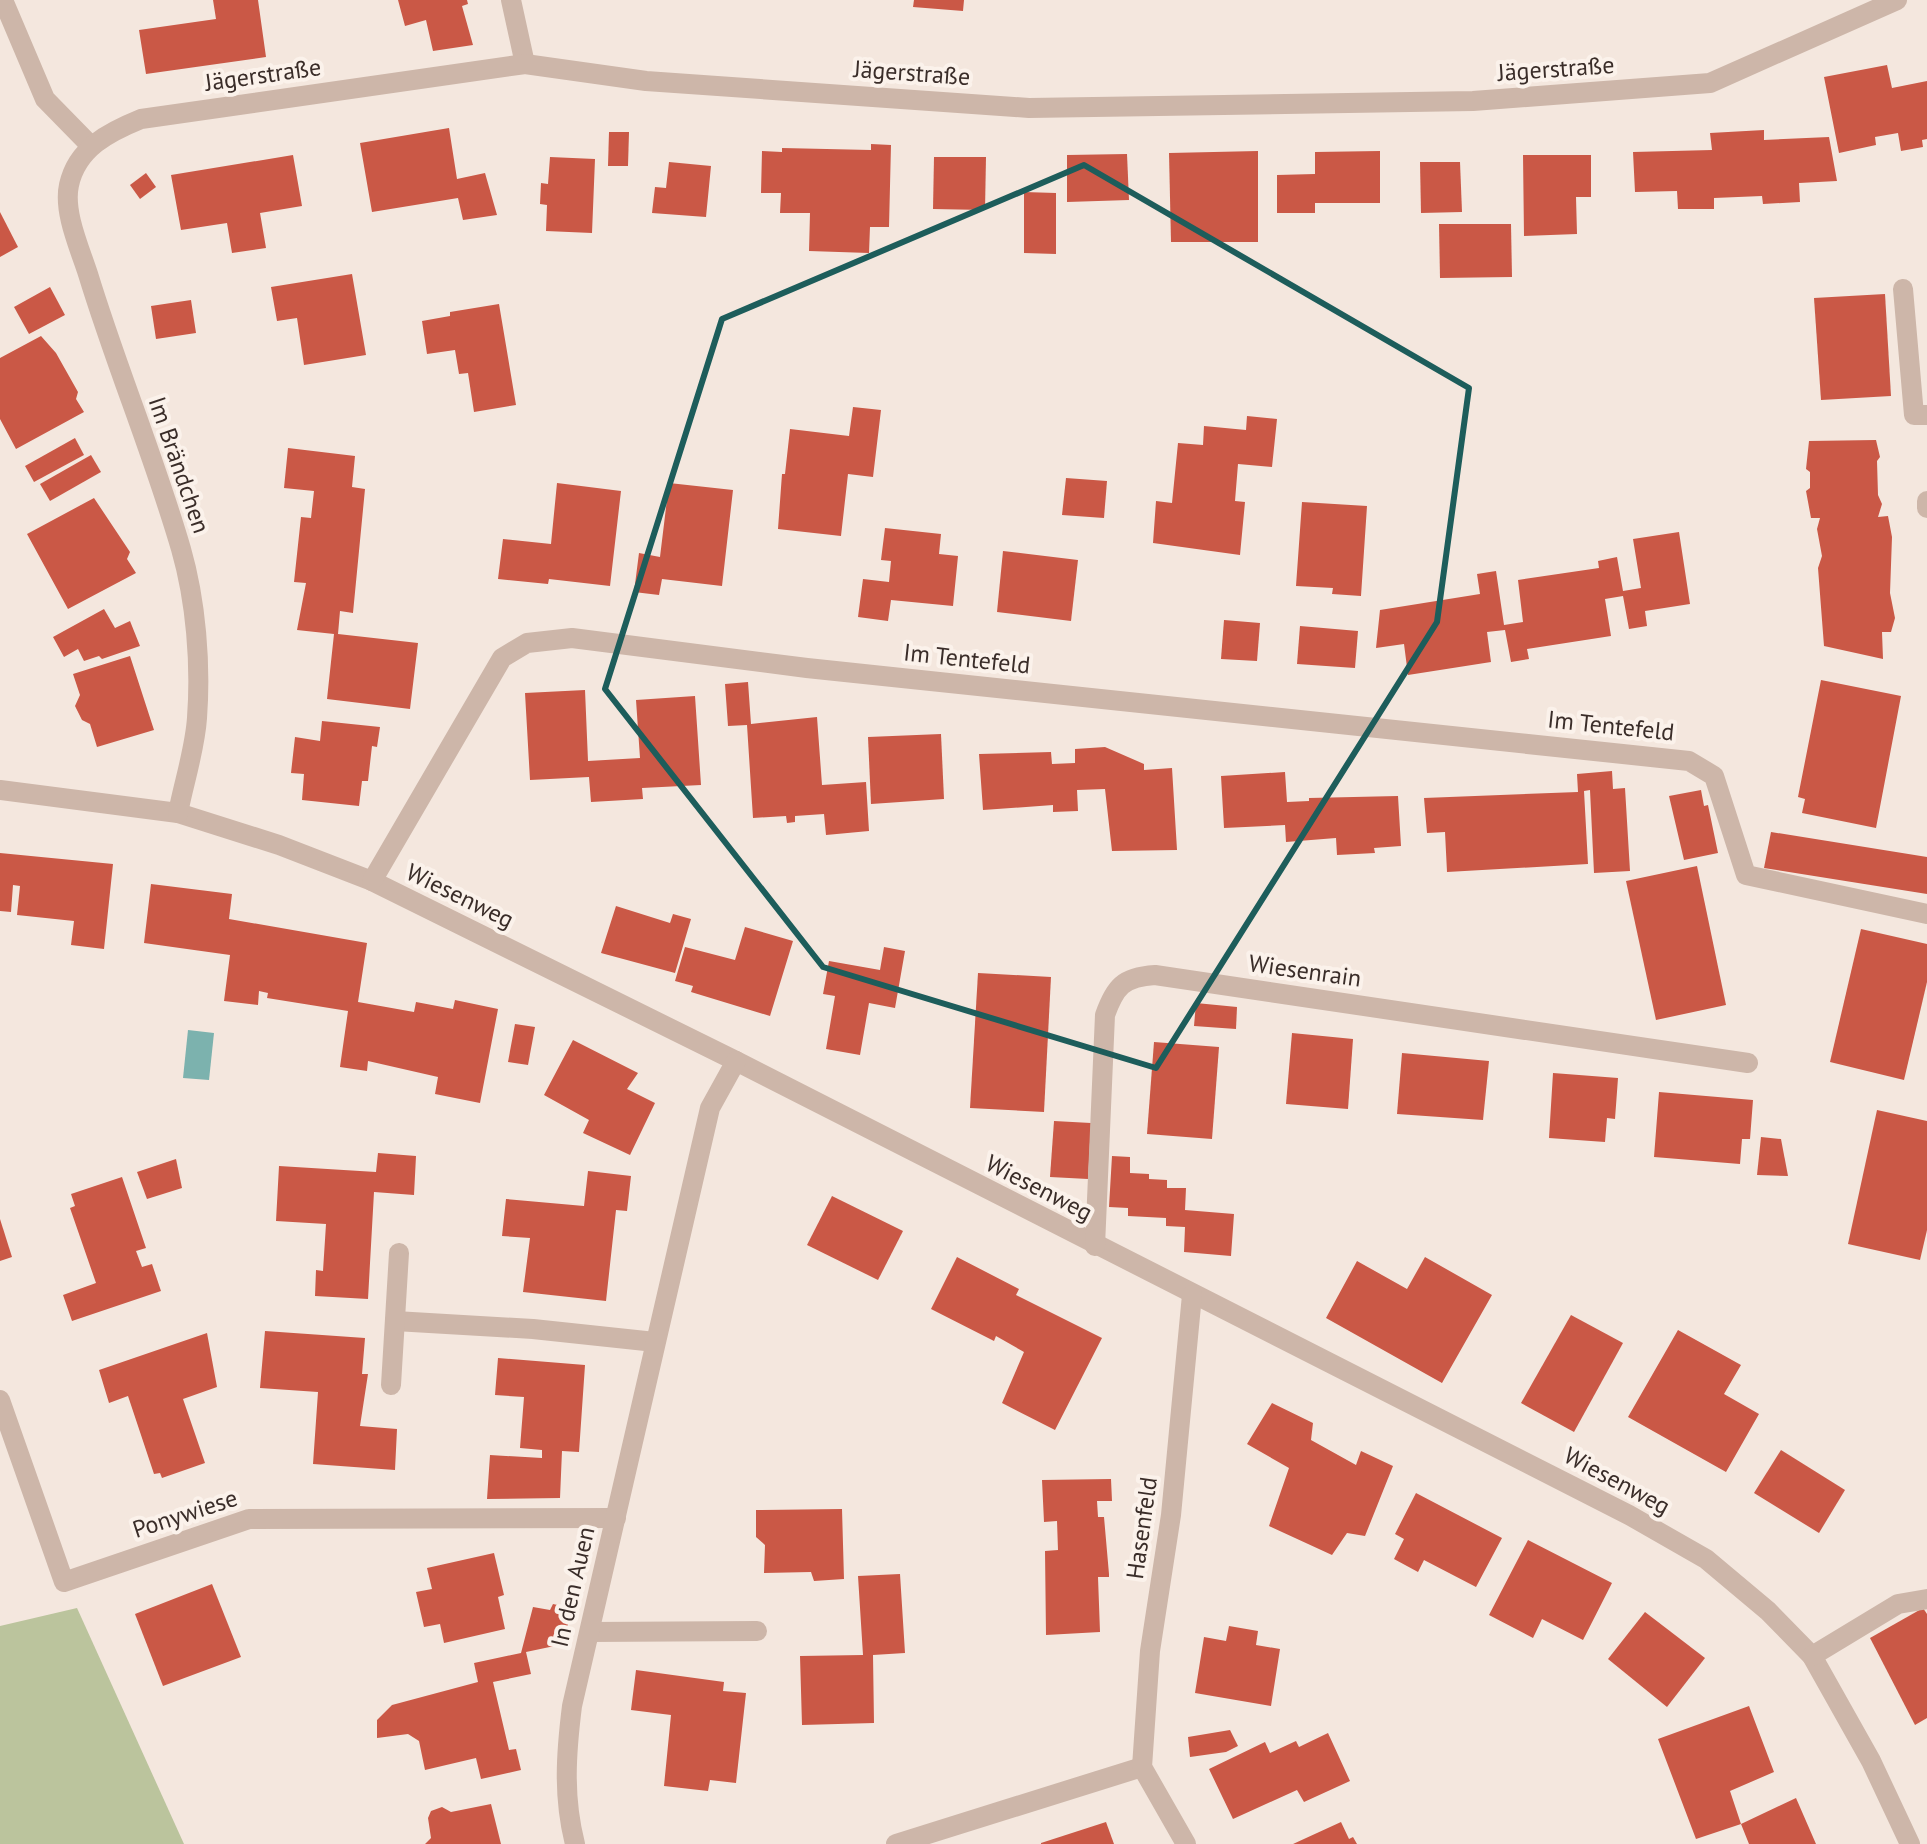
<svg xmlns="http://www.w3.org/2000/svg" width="1927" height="1844" font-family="'PT Sans',sans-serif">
	<rect width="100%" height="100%" fill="#f4e7de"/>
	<!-- green -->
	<path fill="#bbc49d" d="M77,1608L184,1844H0V1626Z"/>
	<!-- water -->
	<path fill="#7cb2ae" d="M188,1030L214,1033L209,1080L183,1078Z"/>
	<!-- building -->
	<g fill="#ca5846">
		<path d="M213,0H258L266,57L146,74L139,30L216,19Z"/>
		<path d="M398,0H467L468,4L462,6L473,45L433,51L426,20L405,26Z"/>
		<path d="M914,0H964L963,11L913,7Z"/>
		<path d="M1887,65L1892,88L1927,81V139L1922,140L1923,147L1901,151L1898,133L1875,137L1876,145L1839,153L1824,77Z"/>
		<path d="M449,128L457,179L485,173L497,215L463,220L458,198L372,212L360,143Z"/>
		<path d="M1764,130V140L1829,137L1837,181L1799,183L1800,202L1763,204L1762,196L1714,198V209H1678L1677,191L1635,192L1633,152L1712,150L1710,133Z"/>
		<path d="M609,132H629L628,166H608Z"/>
		<path d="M871,144L891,145L889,227H870L869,253L809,251L810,213H780L781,193H761L762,151L782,152V148L871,150Z"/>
		<path d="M1258,151V242H1171L1169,153Z"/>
		<path d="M1380,151V203H1315V213H1277V175L1315,174V152Z"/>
		<path d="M1127,154L1129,200L1067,202V155Z"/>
		<path d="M293,155L302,206L260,213L266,248L232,253L227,223L181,230L171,175Z"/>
		<path d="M1523,155H1591V197H1576L1577,234L1524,236Z"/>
		<path d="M550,157L595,159L592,233L546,231L547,205L540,204L541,183L548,184Z"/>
		<path d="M934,157H986L985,210L933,209Z"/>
		<path d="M669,162L711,166L706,217L652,213L655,187L666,188Z"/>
		<path d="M1420,162H1460L1462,212L1421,213Z"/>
		<path d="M146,173L156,187L140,199L130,185Z"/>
		<path d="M1024,192L1056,193V254L1024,253Z"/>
		<path d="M0,212L18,247L0,257Z"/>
		<path d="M1439,224H1511L1512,277L1440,278Z"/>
		<path d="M352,274L366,355L304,365L297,318L277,321L271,287Z"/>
		<path d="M50,287L65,315L29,334L14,307Z"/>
		<path d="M1885,294L1891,396L1821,400L1814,298Z"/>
		<path d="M191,300L196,333L156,339L151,306Z"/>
		<path d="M499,304L516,405L474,412L468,373L459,374L455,350L427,354L422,321L450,316V312Z"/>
		<path d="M41,336L56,353L78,392L76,399L84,412L16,449L0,419V358Z"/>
		<path d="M853,407L881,410L873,477L848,474L841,536L778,529L782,474H785L790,429L849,436Z"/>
		<path d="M1247,416L1277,419L1272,467L1238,464L1235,501L1245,502L1240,555L1153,543L1156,501L1172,503L1178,443L1203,445L1204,426L1246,430Z"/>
		<path d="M75,438L84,455L34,482L25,466Z"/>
		<path d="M1876,440L1880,457L1877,461L1878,495L1882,504L1878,517L1888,516L1892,537L1890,593L1895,618L1891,632H1882L1883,659L1824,646L1818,568L1822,556L1817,529L1820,518H1811L1806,491L1810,488V472L1806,469L1809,441Z"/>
		<path d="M288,448L355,456L352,487L365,489L353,613L340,611L338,634L418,643L410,709L327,699L334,634L297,630L306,583L294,582L301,517L311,518L314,491L284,488Z"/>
		<path d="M91,455L101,472L50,501L40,484Z"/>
		<path d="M1066,478L1107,481L1104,518L1062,515Z"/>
		<path d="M557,483L621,491L610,586L549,579L548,584L498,579L503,539L551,544Z"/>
		<path d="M669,483L733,490L722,586L662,579L659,595L634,592L639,553L660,557Z"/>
		<path d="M94,498L130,552L127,559L136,573L68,609L27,534Z"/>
		<path d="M1302,502L1367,506L1361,596L1332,594L1333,588L1296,586Z"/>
		<path d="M885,528L941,534L939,554L958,556L953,606L891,600L888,621L858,617L863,579L889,582L891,561L881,560Z"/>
		<path d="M1679,532L1690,604L1645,611L1647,626L1629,629L1623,596L1605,599L1611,636L1527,649L1529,659L1511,662L1505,630L1487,632L1491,662L1408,675L1404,644L1376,648L1380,610L1480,594L1477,574L1496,571L1504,625L1523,622L1518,580L1599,568L1598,561L1617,557L1623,591L1641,588L1633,539Z"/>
		<path d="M1003,551L1078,560L1071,621L997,612Z"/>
		<path d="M104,609L115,628L130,621L140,646L102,659L99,656L84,661L78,649L64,657L53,637Z"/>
		<path d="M1224,620L1260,623L1257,661L1221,659Z"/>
		<path d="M1300,626L1358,631L1355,668L1297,664Z"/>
		<path d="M130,656L154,730L97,747L90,724L82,720L75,706L80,695L73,674Z"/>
		<path d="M1821,680L1901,696L1876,828L1802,813L1805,799L1798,797Z"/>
		<path d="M748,682L751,724L817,717L822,785L866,782L869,831L826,835L824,814L795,816V822L787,823L786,816L753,818L747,725L728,726L725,684Z"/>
		<path d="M585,690L588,761L640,758L636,700L695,696L701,785L642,788L643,799L591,802L589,777L530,780L525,693Z"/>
		<path d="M322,721L380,727L377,747L372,746L368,781H362L359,806L302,800L304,774L291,773L295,737L320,741Z"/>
		<path d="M941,734L944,799L871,804L868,737Z"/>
		<path d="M1105,747L1144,764V770L1172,768L1177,850L1112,851L1105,789L1077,790L1078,811L1053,812V805L983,810L979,754L1051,752L1052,764L1075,763V749Z"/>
		<path d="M1612,771L1613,789L1625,788L1630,871L1594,873L1590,790L1584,791L1588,864L1447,872L1445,832L1427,833L1424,798L1578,792L1577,774Z"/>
		<path d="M1285,772L1287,802L1309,801V798L1398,796L1401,846L1374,848L1375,853L1337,855L1336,838L1286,842L1285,825L1224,828L1221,776Z"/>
		<path d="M1701,790L1704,806L1708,805L1718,853L1684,860L1669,796Z"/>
		<path d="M1771,832L1927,857V894L1764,868Z"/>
		<path d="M0,853L113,864L104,949L71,945L74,921L17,915L20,886L13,885L11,912L0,911Z"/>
		<path d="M1697,866L1726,1005L1656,1020L1626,881Z"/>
		<path d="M151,884L232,894L229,919L367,943L358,1002L414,1012L416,1002L453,1009L455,1000L498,1009L480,1103L435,1094L438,1077L368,1061L367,1071L340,1067L348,1011L267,998L268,993L259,991L258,1005L224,1001L230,955L144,943Z"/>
		<path d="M616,906L670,923L673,914L691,919L675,973L601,953Z"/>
		<path d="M745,927L793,941L770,1016L691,992L693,986L675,981L685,947L735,960Z"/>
		<path d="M1861,929L1927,944V982L1904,1080L1830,1062Z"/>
		<path d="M884,947L905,951L895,1008L869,1003L860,1055L826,1049L835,996L823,994L829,961L880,970Z"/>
		<path d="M978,973L1051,977L1044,1112L970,1108Z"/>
		<path d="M1196,1003L1237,1007L1236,1029L1194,1026Z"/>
		<path d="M515,1024L535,1027L528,1065L508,1062Z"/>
		<path d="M1292,1033L1353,1039L1348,1109L1286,1104Z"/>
		<path d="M573,1040L638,1073L627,1089L655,1103L630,1155L583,1133L589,1120L544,1095Z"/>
		<path d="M1154,1042L1219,1047L1212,1139L1147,1134Z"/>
		<path d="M1402,1053L1489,1061L1483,1120L1397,1114Z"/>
		<path d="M1553,1073L1618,1078L1615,1119L1607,1118L1605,1142L1549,1138Z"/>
		<path d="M1659,1092L1753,1100L1750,1139H1742L1740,1164L1654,1157Z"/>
		<path d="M1877,1110L1927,1121V1230L1920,1260L1848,1244Z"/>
		<path d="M1054,1121L1091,1123L1088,1179L1050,1177Z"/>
		<path d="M1761,1137L1781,1139L1788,1176L1757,1175Z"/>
		<path d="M378,1153L416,1156L414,1195L374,1192L368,1299L315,1296L316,1270L323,1271L326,1224L276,1221L279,1166L376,1172Z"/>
		<path d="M1112,1156L1130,1157V1173L1149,1174V1179L1167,1180V1188H1186L1185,1210L1234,1214L1231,1256L1184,1252L1185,1227L1166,1226V1218L1128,1216V1208L1109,1207Z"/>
		<path d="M176,1159L182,1188L147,1199L137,1172Z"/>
		<path d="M588,1171L631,1176L627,1211L616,1210L606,1301L523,1292L530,1238L502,1236L506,1199L584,1206Z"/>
		<path d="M122,1177L146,1248L136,1251L142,1267L152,1264L161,1291L72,1321L63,1295L96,1283L70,1208L75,1206L71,1194Z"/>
		<path d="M832,1196L903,1231L878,1280L807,1245Z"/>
		<path d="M0,1219L12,1257L0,1261Z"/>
		<path d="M957,1257L1019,1289L1016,1295L1102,1338L1055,1430L1002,1403L1024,1352L996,1336L994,1341L931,1309Z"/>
		<path d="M1425,1257L1492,1295L1442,1383L1326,1318L1357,1261L1407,1289Z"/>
		<path d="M1571,1315L1623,1343L1574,1432L1521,1403Z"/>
		<path d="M1678,1330L1741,1365L1724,1394L1759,1414L1726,1472L1628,1417Z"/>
		<path d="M265,1331L365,1338L362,1374H368L360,1426L397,1429L395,1470L313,1464L318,1392L260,1388Z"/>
		<path d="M207,1333L217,1387L183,1399L205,1463L162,1478L160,1473L154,1474L128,1396L109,1403L99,1370Z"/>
		<path d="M498,1358L585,1365L579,1452L562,1451L560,1498L487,1499L490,1455L542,1458V1450L520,1448L524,1397L495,1395Z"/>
		<path d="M1272,1403L1313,1423L1311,1440L1356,1465L1361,1451L1393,1466L1365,1536L1347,1533L1332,1555L1269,1526L1289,1468L1247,1444Z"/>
		<path d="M1781,1450L1845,1490L1819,1533L1754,1493Z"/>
		<path d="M1111,1479L1112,1501H1097L1098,1517H1104L1109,1574V1577H1098L1100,1632L1046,1635L1045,1551L1058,1550L1057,1521L1044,1522L1042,1480Z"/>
		<path d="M1416,1493L1502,1538L1476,1587L1424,1560L1418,1572L1394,1559L1404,1539L1395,1534Z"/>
		<path d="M842,1509L844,1579L814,1581L811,1572L764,1573L765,1545L756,1537V1510Z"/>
		<path d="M1528,1540L1612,1583L1583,1640L1542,1619L1533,1638L1489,1615Z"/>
		<path d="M494,1553L504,1595L498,1597L505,1629L444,1643L440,1624L424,1627L416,1592L432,1589L427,1568Z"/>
		<path d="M900,1574L905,1653L873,1655L874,1723L802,1725L800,1656L863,1655L858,1576Z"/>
		<path d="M212,1584L241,1657L163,1686L135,1614Z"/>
		<path d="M553,1604L571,1608L564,1644L526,1652L531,1674L493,1682L509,1750L516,1749L521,1770L481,1779L476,1758L425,1770L419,1741L408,1734L377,1738V1720L392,1705L478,1682L474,1663L521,1653L533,1607L550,1610Z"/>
		<path d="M1923,1608L1927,1614V1718L1915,1725L1870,1638Z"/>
		<path d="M1645,1612L1705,1658L1667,1707L1608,1659Z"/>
		<path d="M1229,1626L1258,1631L1256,1645L1280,1649L1271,1706L1195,1693L1204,1637L1226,1641Z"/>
		<path d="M636,1670L724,1682L723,1691L746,1693L736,1783L710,1780L708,1791L664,1786L671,1715L631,1710Z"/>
		<path d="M1749,1706L1774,1772L1730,1791L1741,1824L1796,1798L1816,1844H1749L1741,1824L1696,1839L1658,1739Z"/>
		<path d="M1230,1730L1238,1746L1226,1752L1190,1757L1188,1737Z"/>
		<path d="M1328,1733L1350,1781L1304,1802L1297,1790L1233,1819L1209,1769L1265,1742L1270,1753L1296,1741L1299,1747Z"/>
		<path d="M491,1804L501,1844H425L431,1838L428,1818L431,1811L442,1807L451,1812Z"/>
		<path d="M1106,1822L1114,1844H1041V1843Z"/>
		<path d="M1341,1822L1349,1839L1353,1837L1357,1844H1293Z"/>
	</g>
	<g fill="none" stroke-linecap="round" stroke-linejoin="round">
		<!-- minor -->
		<g stroke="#cdb6a9" stroke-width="20">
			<path d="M3,0L45,99L91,146"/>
			<path d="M511,0L525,64"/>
			<path d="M1903,289L1914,415H1927"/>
			<path d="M1927,501V508"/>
			<path d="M0,790L178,813L279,845L372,881L736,1061L1629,1515L1706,1559L1768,1611L1812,1656L1871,1761L1910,1844"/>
			<path d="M178,813C184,782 195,749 197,718C201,664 196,601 181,549C154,456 116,366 88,274C80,249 63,212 69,185C77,148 109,132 141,119L525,64L646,81L1029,108L1473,101L1710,83L1897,0"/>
			<path d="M372,881L502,658L527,643L572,638L807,668L1689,761L1714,776L1746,875L1927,914"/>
			<path d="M1095,1246L1105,1015C1115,987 1123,977 1155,975L1748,1063"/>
			<path d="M395,1321L533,1329L655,1342"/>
			<path d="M391,1385L399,1253"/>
			<path d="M0,1400L64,1582L249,1519L616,1518"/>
			<path d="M590,1632L757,1631"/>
			<path d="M1812,1656L1898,1604L1927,1599"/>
			<path d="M575,1844C563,1797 566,1754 572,1706L710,1108L736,1061"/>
			<path d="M896,1844L1142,1767"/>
			<path d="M1186,1844L1142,1767L1150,1651L1171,1515L1192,1295"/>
		</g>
	</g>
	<!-- marked area -->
	<path fill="none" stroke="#1d5d5b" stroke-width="6" stroke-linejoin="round" d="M1084,165L1469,388L1437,622L1156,1068L823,967L605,689L722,319Z"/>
	<g text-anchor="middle" stroke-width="8" stroke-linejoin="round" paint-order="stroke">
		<!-- street labels -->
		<g font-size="24" fill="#3a2d29" stroke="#fbf2eb">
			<text transform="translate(1556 69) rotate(-4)" y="8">Jägerstraße</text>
			<text transform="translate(912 73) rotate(4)" y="8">Jägerstraße</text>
			<text transform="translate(263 75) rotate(-8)" y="8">Jägerstraße</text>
			<text transform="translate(179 465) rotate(71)" y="8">Im Brändchen</text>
			<text transform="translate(967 659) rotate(6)" y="8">Im Tentefeld</text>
			<text transform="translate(1611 726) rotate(6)" y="8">Im Tentefeld</text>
			<text transform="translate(460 896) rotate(26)" y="8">Wiesenweg</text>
			<text transform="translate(1305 971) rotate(8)" y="8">Wiesenrain</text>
			<text transform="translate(1039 1188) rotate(27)" y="8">Wiesenweg</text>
			<text transform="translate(1617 1481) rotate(28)" y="8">Wiesenweg</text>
			<text transform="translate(185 1514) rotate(-18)" y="8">Ponywiese</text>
			<text transform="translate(1142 1528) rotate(-82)" y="8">Hasenfeld</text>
			<text transform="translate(573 1587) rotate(-77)" y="8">In den Auen</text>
		</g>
	</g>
</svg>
